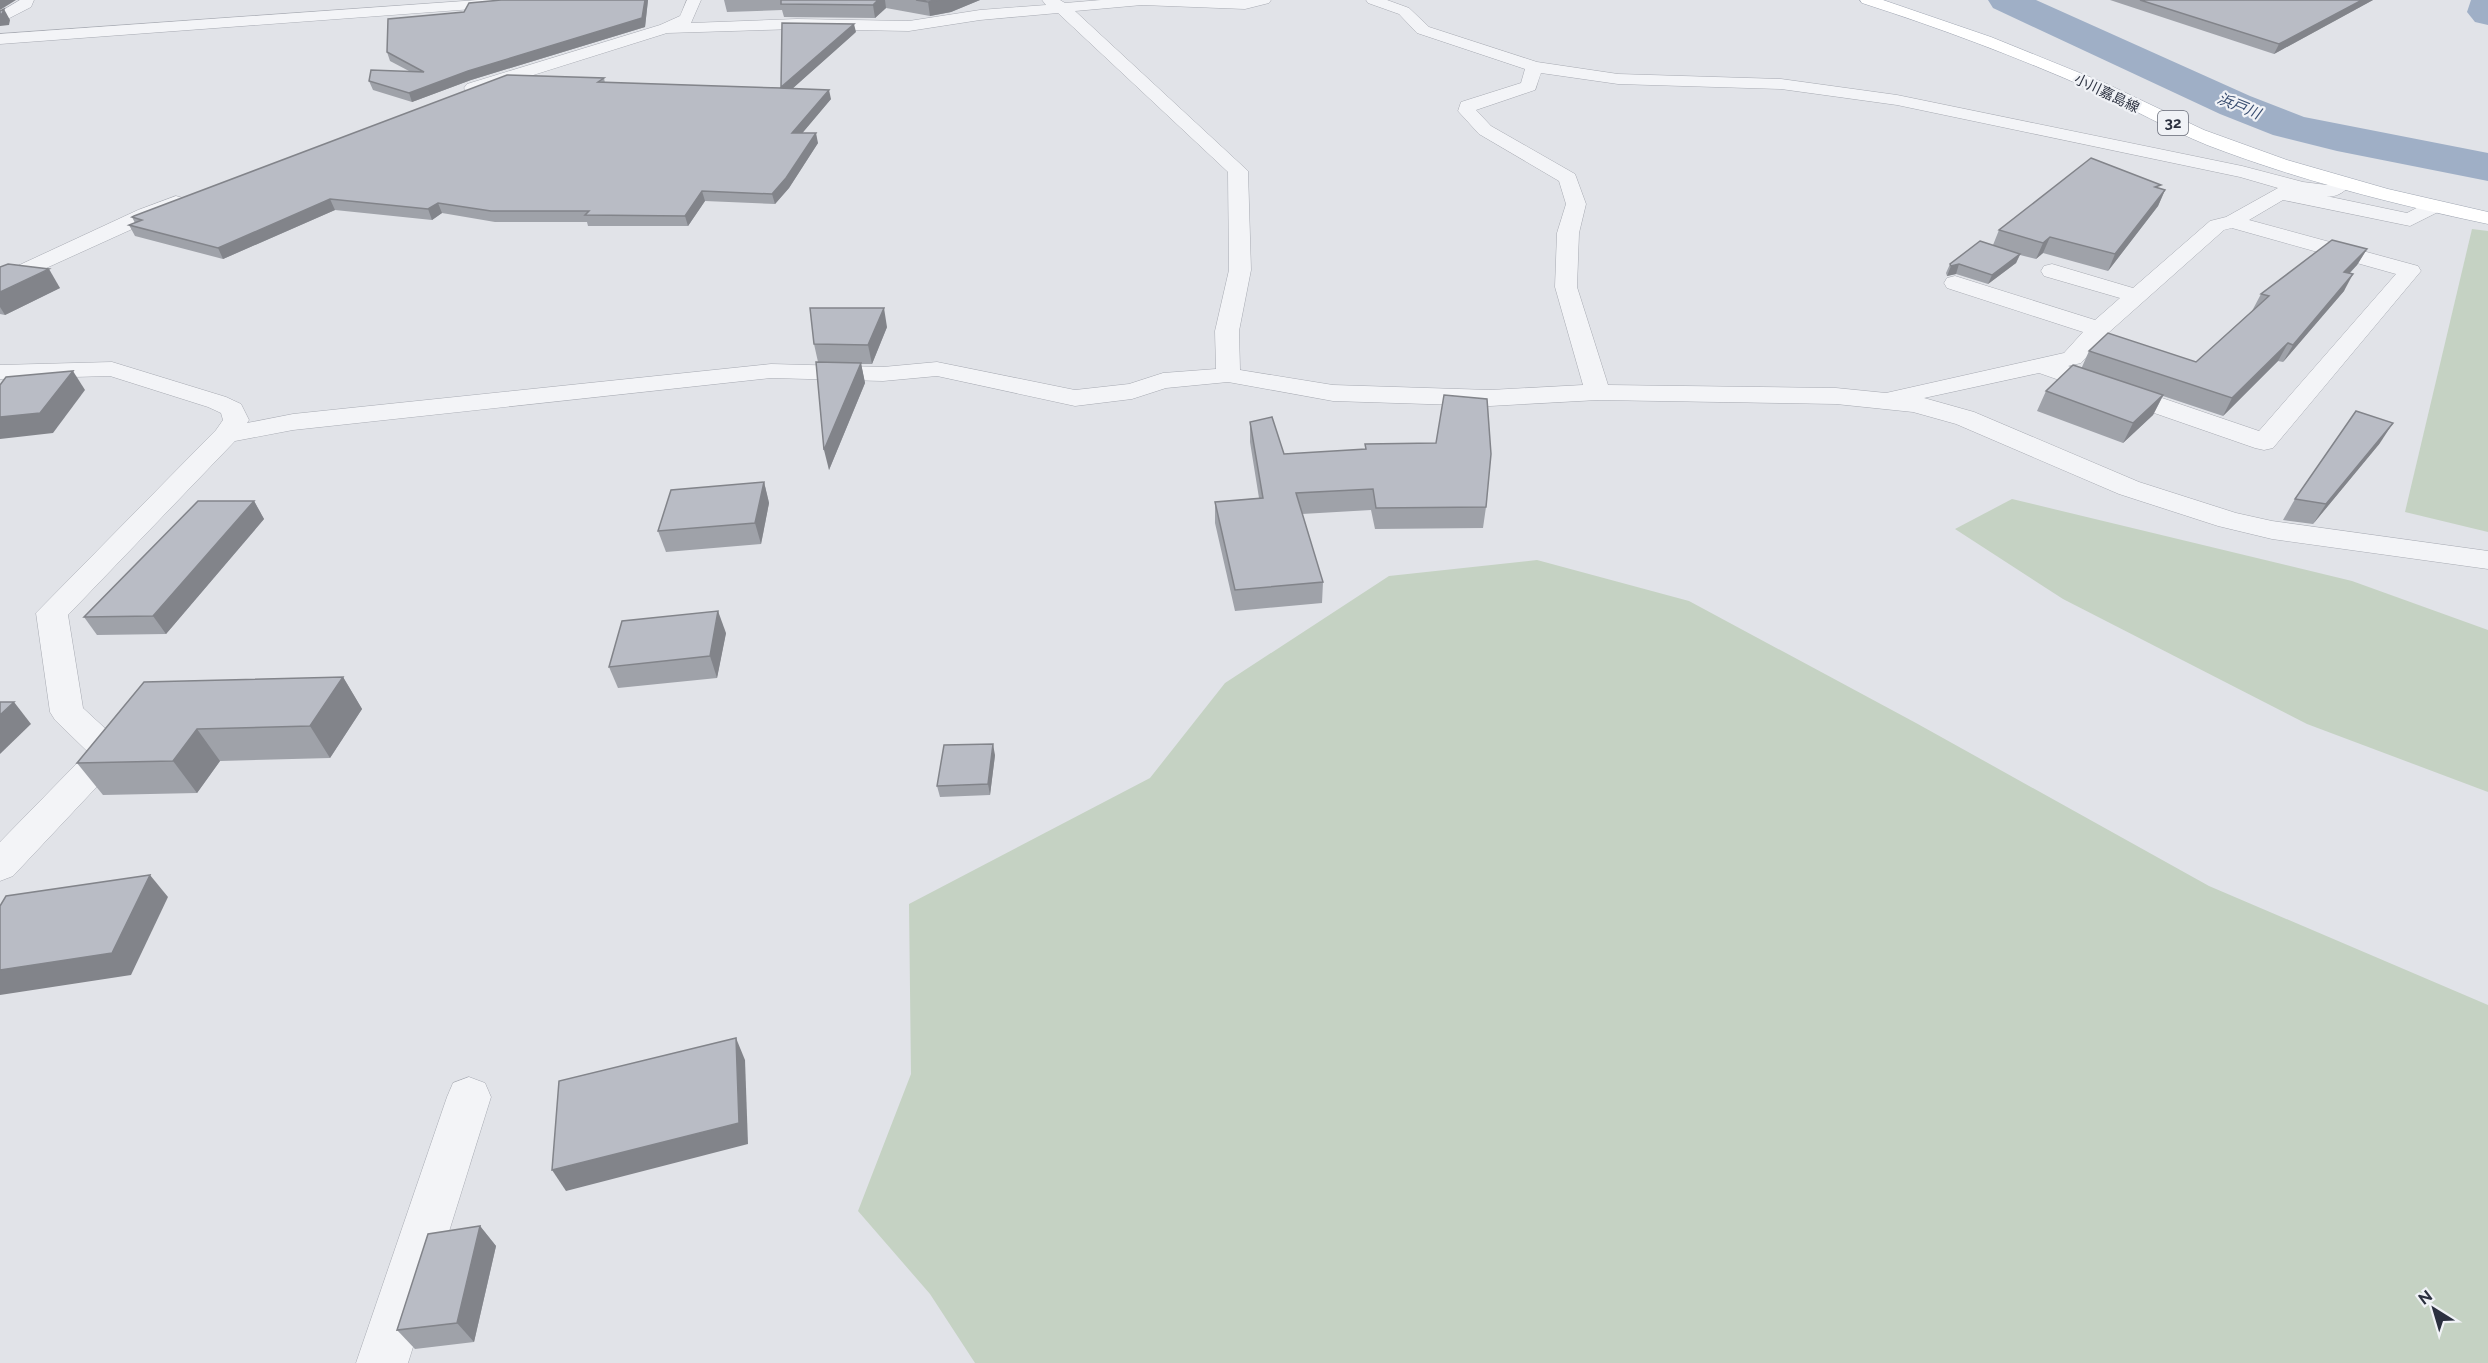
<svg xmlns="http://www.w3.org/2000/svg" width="2488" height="1363" font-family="Raleway,'Noto Sans JP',sans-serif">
	<rect width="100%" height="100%" fill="#e1e3e8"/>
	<!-- green -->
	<g fill="#c5d2c3">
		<path d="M2472,229L2488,231V532L2405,512Z"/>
		<path d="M2012,499L2352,581L2488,630V792L2307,724L2063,599L1955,529Z"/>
		<path d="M1537,560L1689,601L1916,723L2209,886L2488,1005V1363H975L930,1294L858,1211L911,1074L909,904L1150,778L1225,683L1389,576Z"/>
	</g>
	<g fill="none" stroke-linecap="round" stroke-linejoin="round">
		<!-- river -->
		<g fill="#9fafc6" fill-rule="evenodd">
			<path d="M1988,0H2036L2250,96L2304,117L2488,153V181L2337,151L2273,135L2220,114L1993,8Z"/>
			<path d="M2471,0H2488V25L2475,22L2467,12Z"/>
		</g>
		<!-- minor casing -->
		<g stroke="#a7aab2" stroke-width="1">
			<g id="minor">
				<path d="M20,0H34L31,7L0,23V12Z"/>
				<path d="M687,0H701L691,23L797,19L909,21L980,10L1046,5L1042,0H1060L1065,3L1101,0H1271L1269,3L1245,9L1142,5L1075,11L1248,171L1251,270L1239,331L1240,370L1333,385L1490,390L1583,385L1555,287L1557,233L1566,204L1559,181L1479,134L1458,111L1461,102L1521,83L1525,69L1417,33L1399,14L1368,3L1366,0H1387L1409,8L1429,27L1537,62L1618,74L1781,79L1897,95L2242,166L2303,182L2327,185L2341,178L2348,180L2351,184C2345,192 2336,198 2326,196L2407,213L2426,203H2440L2443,207L2440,211L2410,226L2283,200L2249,220L2418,266L2421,271L2273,448L2264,450L2255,448L2039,373L1924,398L1974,412L2139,482L2236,513L2272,521L2488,551V569L2272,539L2218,526L2119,494L1956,424L1913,412L1836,404L1598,400L1490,406L1333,401L1228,382L1166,388L1132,399L1075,406L937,376L883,381L771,378L293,430L235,441L68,615L83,708L121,743L126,752L121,761L13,876L0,881V842L88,752L55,720L50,712L36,613L216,430L223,420L221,413L208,407L110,376L0,379V365L112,362L226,397L241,404L249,420L247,423L293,414L771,364L883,367L937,362L1075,390L1129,384L1163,373L1216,369L1215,331L1229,270L1228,172L1058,13L980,20L909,31L797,29L667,33L479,92H467L464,88L467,84L660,25L680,16ZM1541,73L1618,84L1781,89L1897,105L2240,177L2278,188L2226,217L2210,221L2133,288L2052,264L2044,266L2041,271L2044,276L2120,298L2095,320L1955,276L1947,278L1944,283L1947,288L2083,332L2064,353L1886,393L1836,388L1608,385L1577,287L1579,233L1586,204L1575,174L1491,126L1476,110L1535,90ZM2232,228L2396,274L2259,431L2068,366L2081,363L2107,334L2224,230Z"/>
				<path d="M176,196L183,198L186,202L183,206L0,289V274L138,210Z"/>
				<path d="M469,1077L485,1083L491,1097L408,1363H356L447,1097L453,1083Z"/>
			</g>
		</g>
		<!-- tertiary casing -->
		<g stroke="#a7aab2" stroke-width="1">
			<path id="tertiary" d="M478,0H547L540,4L0,44V34Z"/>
		</g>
		<!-- primary casing -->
		<g stroke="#a1a7b3" stroke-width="1">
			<path id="primary" d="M1860,0H1883L1991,37L2107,84L2204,130L2287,160L2388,189L2488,212V224C2393,204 2298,180 2207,145C2168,129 2131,108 2092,90C2017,57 1940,28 1862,3Z"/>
		</g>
		<!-- minor -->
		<use href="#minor" fill="#f3f4f7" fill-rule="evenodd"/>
		<!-- tertiary -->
		<use href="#tertiary" fill="#f3f4f7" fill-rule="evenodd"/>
		<!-- primary -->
		<use href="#primary" fill="#fff" fill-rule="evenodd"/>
	</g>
	<!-- wall -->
	<g fill="#9fa2a9">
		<path d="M501,0H648L645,27L471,80L412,102L373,90L369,81L409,71L390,61L387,52L464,12Z"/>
		<path d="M724,0H980L951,12L930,16L886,8L875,18L784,17L782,10L727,12Z"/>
		<path d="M2110,0H2373L2274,54Z"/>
		<path d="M856,32L793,88L831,99L802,133L818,143L789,188L775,204L705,201L688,226H588L587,222H495L442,213L432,220L335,210L223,259L135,236L129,225L135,223L132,217L604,78L605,83L781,88Z"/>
		<path d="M2160,189L2165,190L2158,206L2108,271L2043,253L2036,259L2020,255L2016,263L1988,284L1956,274L1947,276L1946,273L1950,264L1993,245L1999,230Z"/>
		<path d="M2367,249L2357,265L2350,273L2344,291L2283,362L2278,361L2223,416L2163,396L2153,415L2123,443L2037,411L2046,391L2082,367L2089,351L2196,362L2252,311L2261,294Z"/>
		<path d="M0,267L60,288L5,315L0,314Z"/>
		<path d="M887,327L872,364H861L865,383L829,470L818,362L814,344Z"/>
		<path d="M1250,422L1284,454L1365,450V444L1486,507L1483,528L1375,529L1371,510L1302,514L1323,582L1322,603L1235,611L1215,523V502L1259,498L1250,442Z"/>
		<path d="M2380,443L2313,524L2283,520L2295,499Z"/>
		<path d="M764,482L769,503L761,544L666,552L658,531Z"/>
		<path d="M254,501L264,519L166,634L97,635L84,617Z"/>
		<path d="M726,633L717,678L618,688L609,667Z"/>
		<path d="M343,677L362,709L330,758L220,761L197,793L103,795L77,763Z"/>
		<path d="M995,755L990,795L940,797L937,786Z"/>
		<path d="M480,1226L496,1246L474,1342L415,1349L397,1330Z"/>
	</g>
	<!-- shaded-wall -->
	<g fill="#82848a">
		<path d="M0,0H16L0,10Z"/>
		<path d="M645,0H648L645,27L471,80L412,102L409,93Z"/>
		<path d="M878,0H885L886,8L875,18L873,5Z"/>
		<path d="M941,0H980L951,12L930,16L928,2Z"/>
		<path d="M2362,0H2373L2274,54L2279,44Z"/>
		<path d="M4,9L10,20L9,25L0,26V14Z"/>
		<path d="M854,24L856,32L783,97L780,88Z"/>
		<path d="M829,90L831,99L794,143L792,133Z"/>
		<path d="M816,133L818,143L789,188L775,204L772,194Z"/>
		<path d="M2165,190L2158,206L2108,271L2115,254Z"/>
		<path d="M702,191L705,201L688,226L685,216Z"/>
		<path d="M330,199L335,210L223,259L218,248Z"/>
		<path d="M438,203L442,213L432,220L428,209Z"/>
		<path d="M2050,237L2043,253L2036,259L2043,243Z"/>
		<path d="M2367,249L2357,265L2335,288L2344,272Z"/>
		<path d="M2020,254L2016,263L1988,284L1992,275Z"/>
		<path d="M1959,264L1956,274L1947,276L1951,266Z"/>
		<path d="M49,269L60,288L5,315L0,307V292Z"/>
		<path d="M2353,274L2344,291L2283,362L2293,345Z"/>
		<path d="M884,308L887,327L872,364L868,345Z"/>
		<path d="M2288,343L2278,361L2223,416L2232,398Z"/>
		<path d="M861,363L865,383L829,470L824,450Z"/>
		<path d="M73,371L85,390L53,433L0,439V417Z"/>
		<path d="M2163,395L2153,415L2123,443L2133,423Z"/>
		<path d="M2393,423L2380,443L2313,524L2326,504Z"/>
		<path d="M764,482L769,503L761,544L755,523Z"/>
		<path d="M254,501L264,519L166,634L153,616Z"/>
		<path d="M718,611L726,633L717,678L710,656Z"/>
		<path d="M343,677L362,709L330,758L310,726Z"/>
		<path d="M14,702L31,724L0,754V715Z"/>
		<path d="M197,729L220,761L197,793L173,761Z"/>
		<path d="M993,744L995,755L990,795L988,784Z"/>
		<path d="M150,875L168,897L131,975L0,995V970Z"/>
		<path d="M736,1038L745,1060L748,1144L566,1191L552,1170Z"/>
		<path d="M480,1226L496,1246L474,1342L457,1323Z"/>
	</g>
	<!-- building -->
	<g fill="#b9bcc5" stroke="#82848a" stroke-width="1.5">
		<path d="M501,0H645L642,18L468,71L409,93L369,81L371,70L424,72L387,52L388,19L464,12L469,3Z"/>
		<path d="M781,0H878L873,5L781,4Z"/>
		<path d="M916,0H941L928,2Z"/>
		<path d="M2140,0H2362L2279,44Z"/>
		<path d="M4,9L2,14H0V11Z"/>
		<path d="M782,23L854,24L780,88L829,90L792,133H816L786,178L772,194L702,191L685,216L585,215L589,211H491L438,203L428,209L330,199L218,248L129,225L142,220L132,217L134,216L507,75L604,78L598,82L781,88Z"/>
		<path d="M2091,158L2161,185L2155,187L2165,190L2115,254L2050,237L2043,243L1999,230Z"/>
		<path d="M2332,240L2367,249L2344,272L2353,274L2293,345L2288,343L2232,398L2089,351L2108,333L2196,362L2269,296L2261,294Z"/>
		<path d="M1980,241L2020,254L1992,275L1959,264L1951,266L1950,264Z"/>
		<path d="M8,264L49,269L0,292V267Z"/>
		<path d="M810,308H884L868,345L814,344Z"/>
		<path d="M816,362L861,363L824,450Z"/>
		<path d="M2073,365L2163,395L2133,423L2046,391Z"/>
		<path d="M73,371L40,413L0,417V385L6,377Z"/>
		<path d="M1444,395L1487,399L1491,454L1486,507L1376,508L1373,489L1296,493L1323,582L1235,590L1215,502L1263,498L1250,422L1272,417L1284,454L1366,449L1365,444L1436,443Z"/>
		<path d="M2356,411L2393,423L2326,504L2295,499Z"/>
		<path d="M764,482L755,523L658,531L671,490Z"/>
		<path d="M198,501H254L153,616L84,617Z"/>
		<path d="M718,611L710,656L609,667L622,621Z"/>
		<path d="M343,677L310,726L197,729L173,761L77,763L144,682Z"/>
		<path d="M0,702H14L0,715Z"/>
		<path d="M993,744L988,784L937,786L944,745Z"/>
		<path d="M150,875L112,953L0,970V906L6,896Z"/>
		<path d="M736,1038L739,1123L552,1170L559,1081Z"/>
		<path d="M480,1226L457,1323L397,1330L428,1234Z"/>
	</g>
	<g text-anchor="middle" stroke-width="4.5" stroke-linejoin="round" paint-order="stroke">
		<!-- far-street labels -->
		<g font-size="14" fill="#2b303f" stroke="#f0f2f6">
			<text transform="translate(2107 93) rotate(26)" y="5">小川嘉島線</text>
		</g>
		<!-- far-water labels -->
		<g font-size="15" font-style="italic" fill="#384d70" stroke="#f0f2f6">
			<text transform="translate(2239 106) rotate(22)" y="5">浜戸川</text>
		</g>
		<!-- shield labels -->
		<rect fill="#f0f2f6" stroke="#666a76" stroke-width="1.5" x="2158" y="111" width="30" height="24" rx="4.5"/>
		<g font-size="15" font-weight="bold" fill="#2b303f">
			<text x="2173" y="128">32</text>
		</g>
	</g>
	<!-- north arrow -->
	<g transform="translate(2434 1309) rotate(323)" stroke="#f0f2f6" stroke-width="4.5" paint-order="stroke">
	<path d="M0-4.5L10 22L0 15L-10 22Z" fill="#2b303f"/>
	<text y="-9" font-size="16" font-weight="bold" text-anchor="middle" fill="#2b303f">N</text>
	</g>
</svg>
